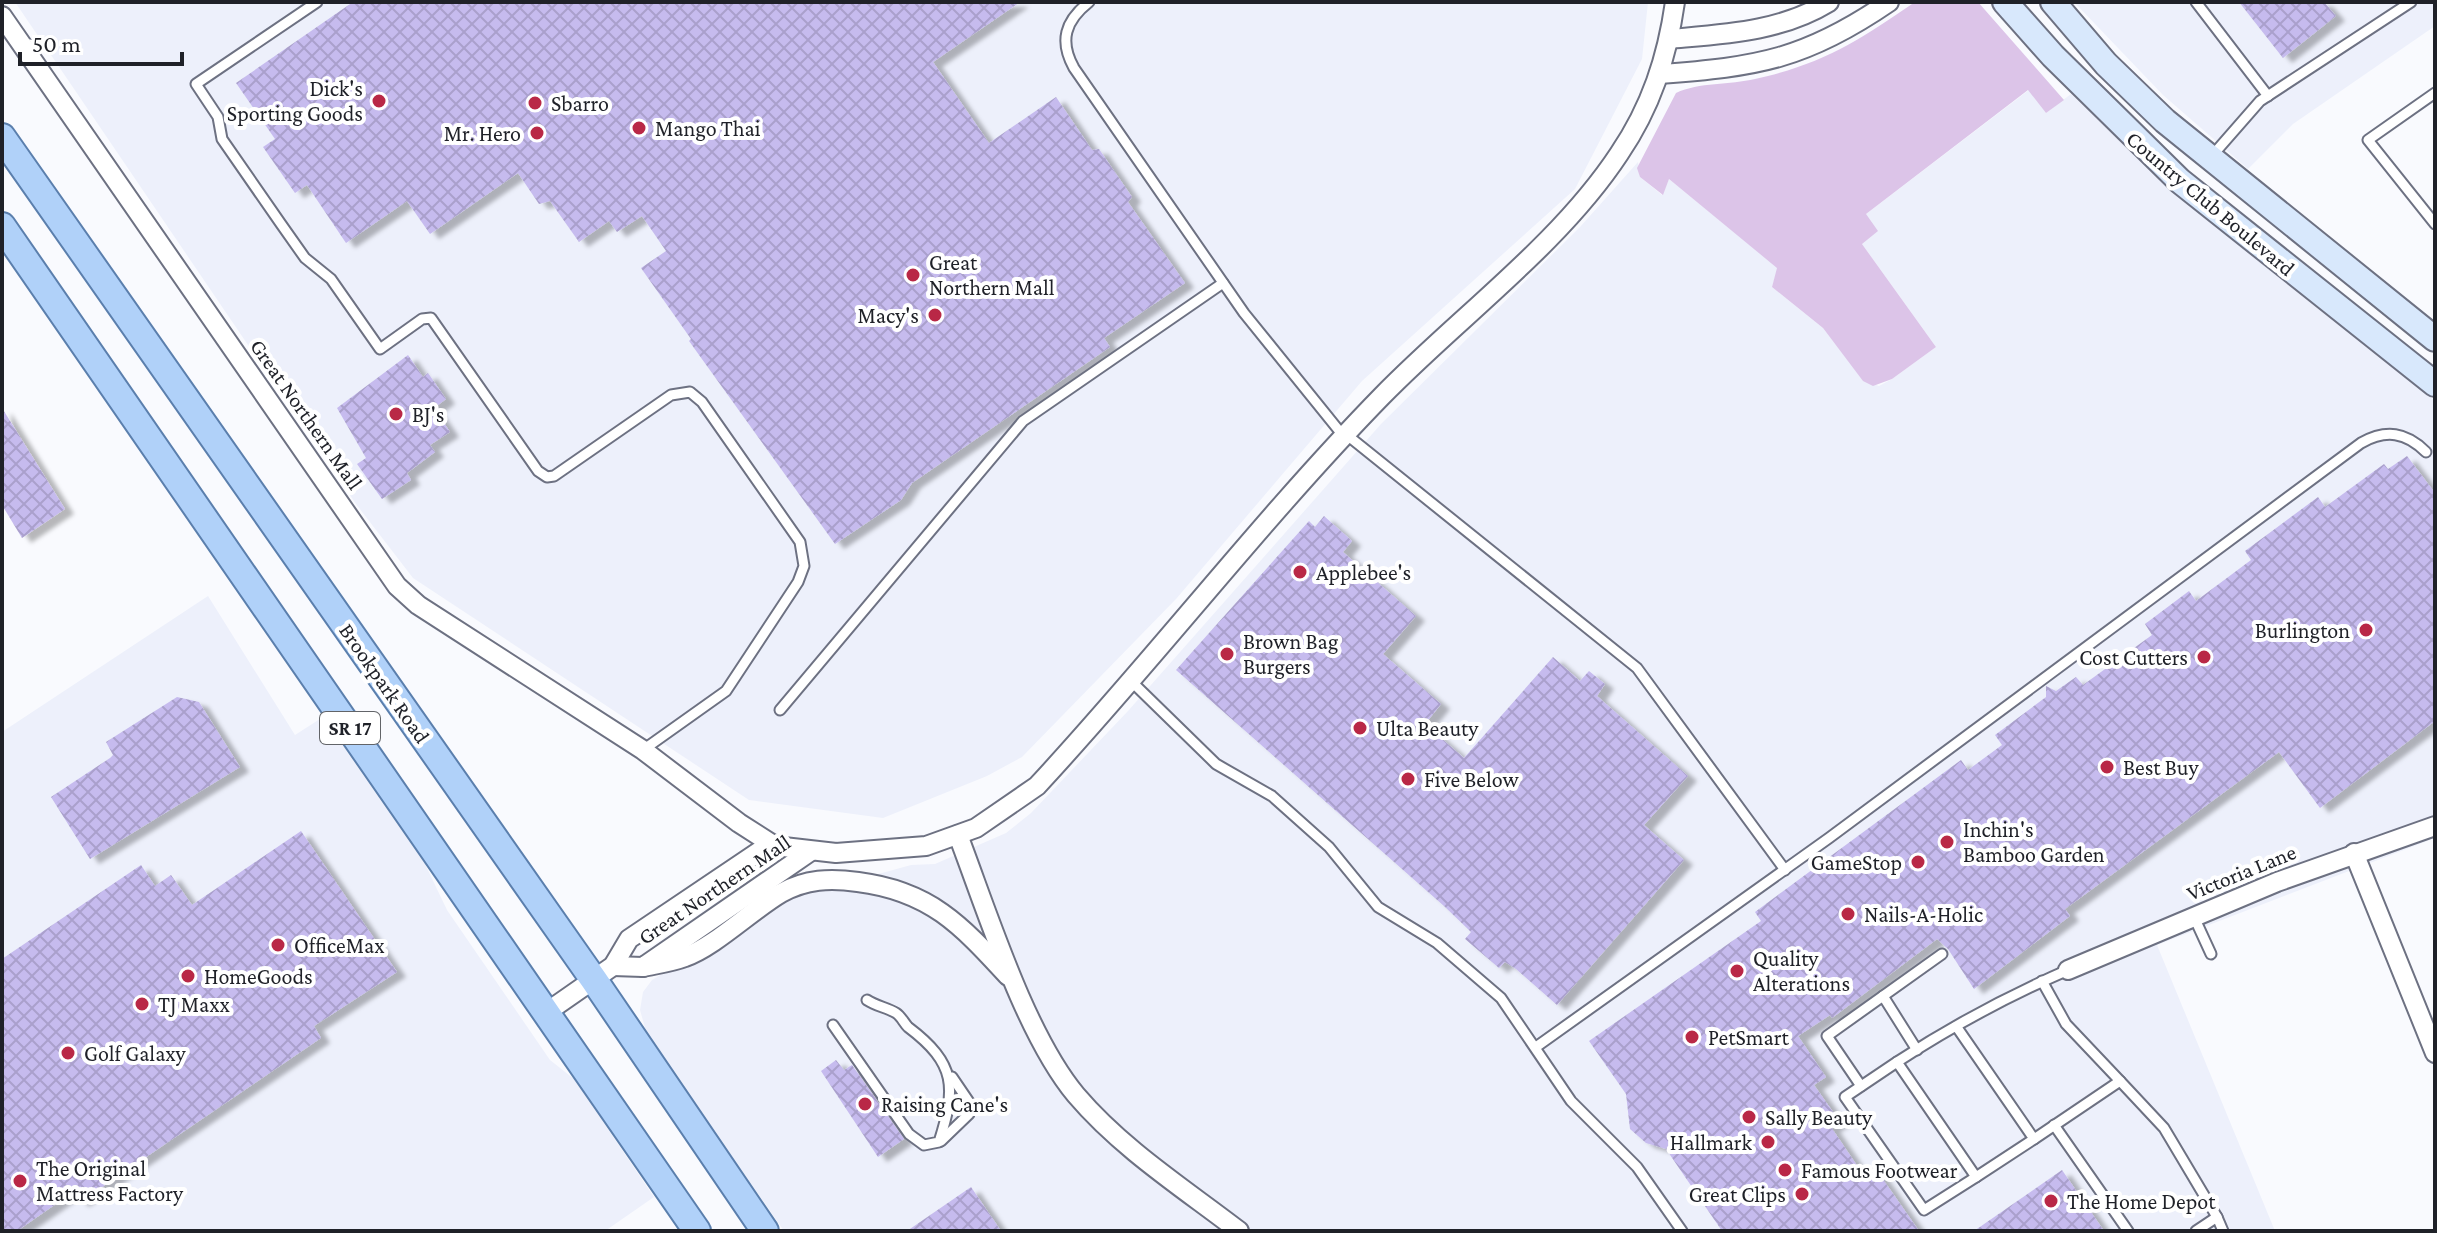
<svg xmlns="http://www.w3.org/2000/svg" width="2437" height="1233" font-family="'Crimson Pro',serif">
	<defs>
		<pattern id="building-cross-hatch" width="8" height="8" patternUnits="userSpaceOnUse" patternTransform="scale(2)"><rect width="8" height="8" fill="#c6bbee"/><path d="M0 0l8 8M0 8l8-8" fill="none" stroke="#aaa0cc"/></pattern>
		<filter id="shadow"><feDropShadow dx="9" dy="5" stdDeviation="2" flood-color="#0004"/></filter>
	</defs>
	<rect width="100%" height="100%" fill="#f9fafe"/>
	<!-- built -->
	<g fill="#edf0fb">
		<path d="M15,2H1648L1642,59L1575,189L1362,381L1176,599L1022,757L987,776L883,818L749,800L413,578L356,504Z"/>
		<path d="M2074,2H2435V26L2293,124L2248,169L2163,95Z"/>
		<path d="M2029,90L2046,113L2071,94L2192,205L2435,401V838L2157,945L2275,1231H784L647,1035L640,1010L643,992L652,980L803,889L846,883L911,865L935,864L1006,833L1031,813L1128,711L1381,424L1580,227L1638,162L1640,177L1662,195L1669,179L1778,268L1772,287L1823,328L1864,381L1879,386L1892,379L1936,347L1862,244L1866,214Z"/>
		<path d="M208,596L295,735L323,717L425,864L447,910L550,1060L574,1079L654,1197L605,1231H2V732Z"/>
	</g>
	<!-- green -->
	<path fill="#dcc4e8" d="M1915,2H1978L2064,100L2046,113L2028,90L1866,214L1878,231L1862,244L1936,347L1892,379L1873,386L1863,381L1823,328L1772,287L1777,268L1669,179L1663,195L1640,177L1637,168L1676,93C1699,82 1730,85 1755,79C1823,64 1858,41 1915,2Z"/>
	<!-- building -->
	<g fill="url(#building-cross-hatch)" filter="url(#shadow)">
		<path d="M353,2H1020L933,62L989,143L1056,97L1092,150L1099,149L1132,197L1128,202L1185,283L1104,338L1110,347L912,483L901,500L835,544L689,341L691,339L641,268L666,251L642,216L617,232L609,221L579,242L550,201L539,204L518,173L430,234L407,201L346,243L307,185L295,193L263,147L275,139L236,83Z"/>
		<path d="M2239,2H2324L2336,16L2283,58Z"/>
		<path d="M408,355L423,377L428,373L446,399L434,408L450,432L430,445L435,452L407,473L411,480L382,499L357,464L366,458L337,408Z"/>
		<path d="M2,408L65,509L22,538L2,505Z"/>
		<path d="M2407,456L2435,493V721L2320,808L2279,752L2065,909L2070,916L1974,989L1948,949L1937,939L1832,1018L1830,1015L1798,1036L1826,1077L1814,1085L1840,1122L1831,1127L1862,1173L1873,1165L1919,1231H1722L1666,1149L1646,1143L1630,1129L1626,1094L1589,1041L1761,921L1755,912L1961,760L1968,770L2002,745L1995,735L2046,697V686L2056,691L2076,677L2083,685L2152,635L2145,624L2189,591L2196,601L2251,560L2245,551L2318,497L2325,507L2384,464L2388,469Z"/>
		<path d="M1324,516L1352,541L1343,552L1416,616L1383,654L1441,704L1425,724L1464,758L1553,657L1580,681L1589,671L1605,684L1597,696L1688,776L1644,825L1684,860L1557,1005L1516,969L1505,962L1499,968L1465,939L1471,932L1444,906L1176,670L1309,521L1315,527Z"/>
		<path d="M177,697L199,702L240,767L90,859L51,797L110,758L113,755L106,742Z"/>
		<path d="M301,831L397,972L314,1026L321,1038L80,1202L73,1192L17,1231H2V959L141,865L155,886L171,875L192,905Z"/>
		<path d="M836,1060L844,1070L852,1065L904,1139L878,1157L821,1071Z"/>
		<path d="M2062,1170L2104,1231H1974Z"/>
		<path d="M971,1187L1001,1231H907Z"/>
	</g>
	<g fill="none" stroke-linecap="round" stroke-linejoin="round">
		<!-- lane casing -->
		<g stroke="#6d7182" stroke-width="13">
			<g id="lane">
				<path d="M317,2L196,84L218,117L222,139L281,224L305,258L331,279L380,349L422,319L431,318L538,471L547,477L554,476L671,395L690,392L702,402L800,542L804,566L798,582L726,691L643,750"/>
				<path d="M1089,2C1065,21 1059,41 1074,68L1244,313L1345,438"/>
				<path d="M2196,2L2268,96"/>
				<path d="M2435,93L2368,140L2435,224"/>
				<path d="M2211,157L2260,101L2411,2"/>
				<path d="M1347,435L1637,668L1785,870"/>
				<path d="M1131,681L1216,764L1272,796L1329,847L1378,907L1437,943L1501,998L1571,1101L1637,1167L1682,1231"/>
				<path d="M780,710L1023,421L1223,283"/>
				<path d="M2194,917L2211,954"/>
				<path d="M1883,996L1917,1050"/>
				<path d="M833,1025L909,1134L924,1145L939,1142C956,1088 957,1064 908,1027C904,1023 901,1016 896,1013C888,1008 876,1006 867,1000"/>
				<path d="M1956,1026L2034,1139L1976,1177L1897,1062C1952,1026 2008,996 2068,970"/>
				<path d="M1536,1047L1829,838L2361,443C2386,429 2406,432 2426,452"/>
				<path d="M1897,1062L1845,1097L1924,1210L1976,1177"/>
				<path d="M2120,1081L2164,1128L2217,1217L2196,1231"/>
				<path d="M1861,1086L1827,1036L1942,954"/>
				<path d="M2054,1125L2128,1231"/>
				<path d="M2034,1139L2120,1081L2066,1024L2042,981"/>
				<path d="M941,1141L969,1114V1102L952,1077"/>
				<path d="M2217,1217L2223,1231"/>
			</g>
		</g>
		<!-- street casing -->
		<g stroke="#6d7182" stroke-width="22">
			<g id="street">
				<path d="M2,16L397,586L418,605L643,750L739,823L775,846L836,853L926,846L976,828L1037,786C1155,659 1261,520 1382,396C1459,317 1559,245 1619,154C1651,107 1667,58 1675,2"/>
				<path d="M1669,39C1724,34 1780,32 1829,2"/>
				<path d="M1659,74C1758,67 1806,59 1889,2"/>
				<path d="M958,835C987,911 1025,1034 1076,1095C1122,1149 1183,1188 1239,1231"/>
				<path d="M2354,853L2435,1053"/>
				<path d="M613,966L643,967L811,851"/>
				<path d="M643,967C657,964 672,962 685,957C714,947 752,910 781,893C806,879 830,878 858,882C930,891 961,925 1008,976"/>
				<path d="M2068,970L2277,882L2435,826"/>
				<path d="M547,1012L613,966L629,939L770,844"/>
			</g>
		</g>
		<!-- secondary casing -->
		<g stroke="#6d7182" stroke-width="28">
			<g id="secondary">
				<path d="M2005,2L2053,56L2180,181L2435,384"/>
				<path d="M2053,2L2106,64L2165,121L2435,339"/>
			</g>
		</g>
		<!-- primary casing -->
		<g stroke="#5b7fad" stroke-width="30">
			<g id="primary">
				<path d="M2,137L594,980L765,1231"/>
				<path d="M2,226L697,1231"/>
			</g>
		</g>
		<!-- lane -->
		<use href="#lane" stroke="#fff" stroke-width="9"/>
		<!-- street -->
		<use href="#street" stroke="#fff" stroke-width="18"/>
		<!-- secondary -->
		<use href="#secondary" stroke="#d8e8fc" stroke-width="24"/>
		<!-- primary -->
		<use href="#primary" stroke="#b0d1f9" stroke-width="26"/>
	</g>
	<!-- markers -->
	<g fill="#b92846" stroke="#fff" stroke-width="3">
		<circle cx="379" cy="101" r="8"/>
		<circle cx="535" cy="103" r="8"/>
		<circle cx="639" cy="128" r="8"/>
		<circle cx="537" cy="133" r="8"/>
		<circle cx="913" cy="275" r="8"/>
		<circle cx="935" cy="315" r="8"/>
		<circle cx="396" cy="414" r="8"/>
		<circle cx="1300" cy="572" r="8"/>
		<circle cx="2366" cy="630" r="8"/>
		<circle cx="1227" cy="654" r="8"/>
		<circle cx="2204" cy="657" r="8"/>
		<circle cx="1360" cy="728" r="8"/>
		<circle cx="2107" cy="767" r="8"/>
		<circle cx="1408" cy="779" r="8"/>
		<circle cx="1947" cy="842" r="8"/>
		<circle cx="1918" cy="862" r="8"/>
		<circle cx="1848" cy="914" r="8"/>
		<circle cx="278" cy="945" r="8"/>
		<circle cx="1737" cy="971" r="8"/>
		<circle cx="188" cy="976" r="8"/>
		<circle cx="142" cy="1004" r="8"/>
		<circle cx="1692" cy="1037" r="8"/>
		<circle cx="68" cy="1053" r="8"/>
		<circle cx="865" cy="1104" r="8"/>
		<circle cx="1749" cy="1117" r="8"/>
		<circle cx="1768" cy="1142" r="8"/>
		<circle cx="1785" cy="1170" r="8"/>
		<circle cx="20" cy="1181" r="8"/>
		<circle cx="1802" cy="1194" r="8"/>
		<circle cx="2051" cy="1201" r="8"/>
	</g>
	<g text-anchor="middle" stroke-width="8" stroke-linejoin="round" paint-order="stroke">
		<!-- shield labels -->
		<rect fill="#fff" stroke="#626468" stroke-width="2" x="320" y="712" width="60" height="32" rx="6"/>
		<g font-size="20" font-weight="bold" fill="#1f2128">
			<text x="350" y="735">SR 17</text>
		</g>
		<!-- poi labels -->
		<g font-size="22" fill="#1f2128" stroke="#fff" text-anchor="start">
			<text x="363" y="96" text-anchor="end">Dick's<tspan x="363" dy="25">Sporting Goods</tspan></text>
			<text x="551" y="111">Sbarro</text>
			<text x="655" y="136">Mango Thai</text>
			<text x="521" y="141" text-anchor="end">Mr. Hero</text>
			<text x="929" y="270">Great<tspan x="929" dy="25">Northern Mall</tspan></text>
			<text x="919" y="323" text-anchor="end">Macy's</text>
			<text x="412" y="422">BJ's</text>
			<text x="1316" y="580">Applebee's</text>
			<text x="2350" y="638" text-anchor="end">Burlington</text>
			<text x="1243" y="649">Brown Bag<tspan x="1243" dy="25">Burgers</tspan></text>
			<text x="2188" y="665" text-anchor="end">Cost Cutters</text>
			<text x="1376" y="736">Ulta Beauty</text>
			<text x="2123" y="775">Best Buy</text>
			<text x="1424" y="787">Five Below</text>
			<text x="1963" y="837">Inchin's<tspan x="1963" dy="25">Bamboo Garden</tspan></text>
			<text x="1902" y="870" text-anchor="end">GameStop</text>
			<text x="1864" y="922">Nails-A-Holic</text>
			<text x="294" y="953">OfficeMax</text>
			<text x="1753" y="966">Quality<tspan x="1753" dy="25">Alterations</tspan></text>
			<text x="204" y="984">HomeGoods</text>
			<text x="158" y="1012">TJ Maxx</text>
			<text x="1708" y="1045">PetSmart</text>
			<text x="84" y="1061">Golf Galaxy</text>
			<text x="881" y="1112">Raising Cane's</text>
			<text x="1765" y="1125">Sally Beauty</text>
			<text x="1752" y="1150" text-anchor="end">Hallmark</text>
			<text x="36" y="1176">The Original<tspan x="36" dy="25">Mattress Factory</tspan></text>
			<text x="1801" y="1178">Famous Footwear</text>
			<text x="1786" y="1202" text-anchor="end">Great Clips</text>
			<text x="2067" y="1209">The Home Depot</text>
		</g>
		<!-- street labels -->
		<g font-size="22" fill="#1f2128" stroke="#fff">
			<text transform="translate(2211 203) rotate(40)" y="8">Country Club Boulevard</text>
			<text transform="translate(307 414) rotate(55)" y="8">Great Northern Mall</text>
			<text transform="translate(385 683) rotate(55)" y="8">Brookpark Road</text>
			<text transform="translate(2241 872) rotate(-22)" y="8">Victoria Lane</text>
			<text transform="translate(714 889) rotate(-34)" y="8">Great Northern Mall</text>
		</g>
	</g>
	<!-- border -->
	<rect width="2437" height="1233" fill="none" stroke="#1f2128" stroke-width="8"/>
	<!-- scale -->
	<path d="M20 52v12h162v-12" fill="none" stroke="#1f2128" stroke-width="4"/>
	<text x="32" y="52" font-size="24" fill="#1f2128" stroke="#ffffff" stroke-width="6" paint-order="stroke">50 m</text>
</svg>
